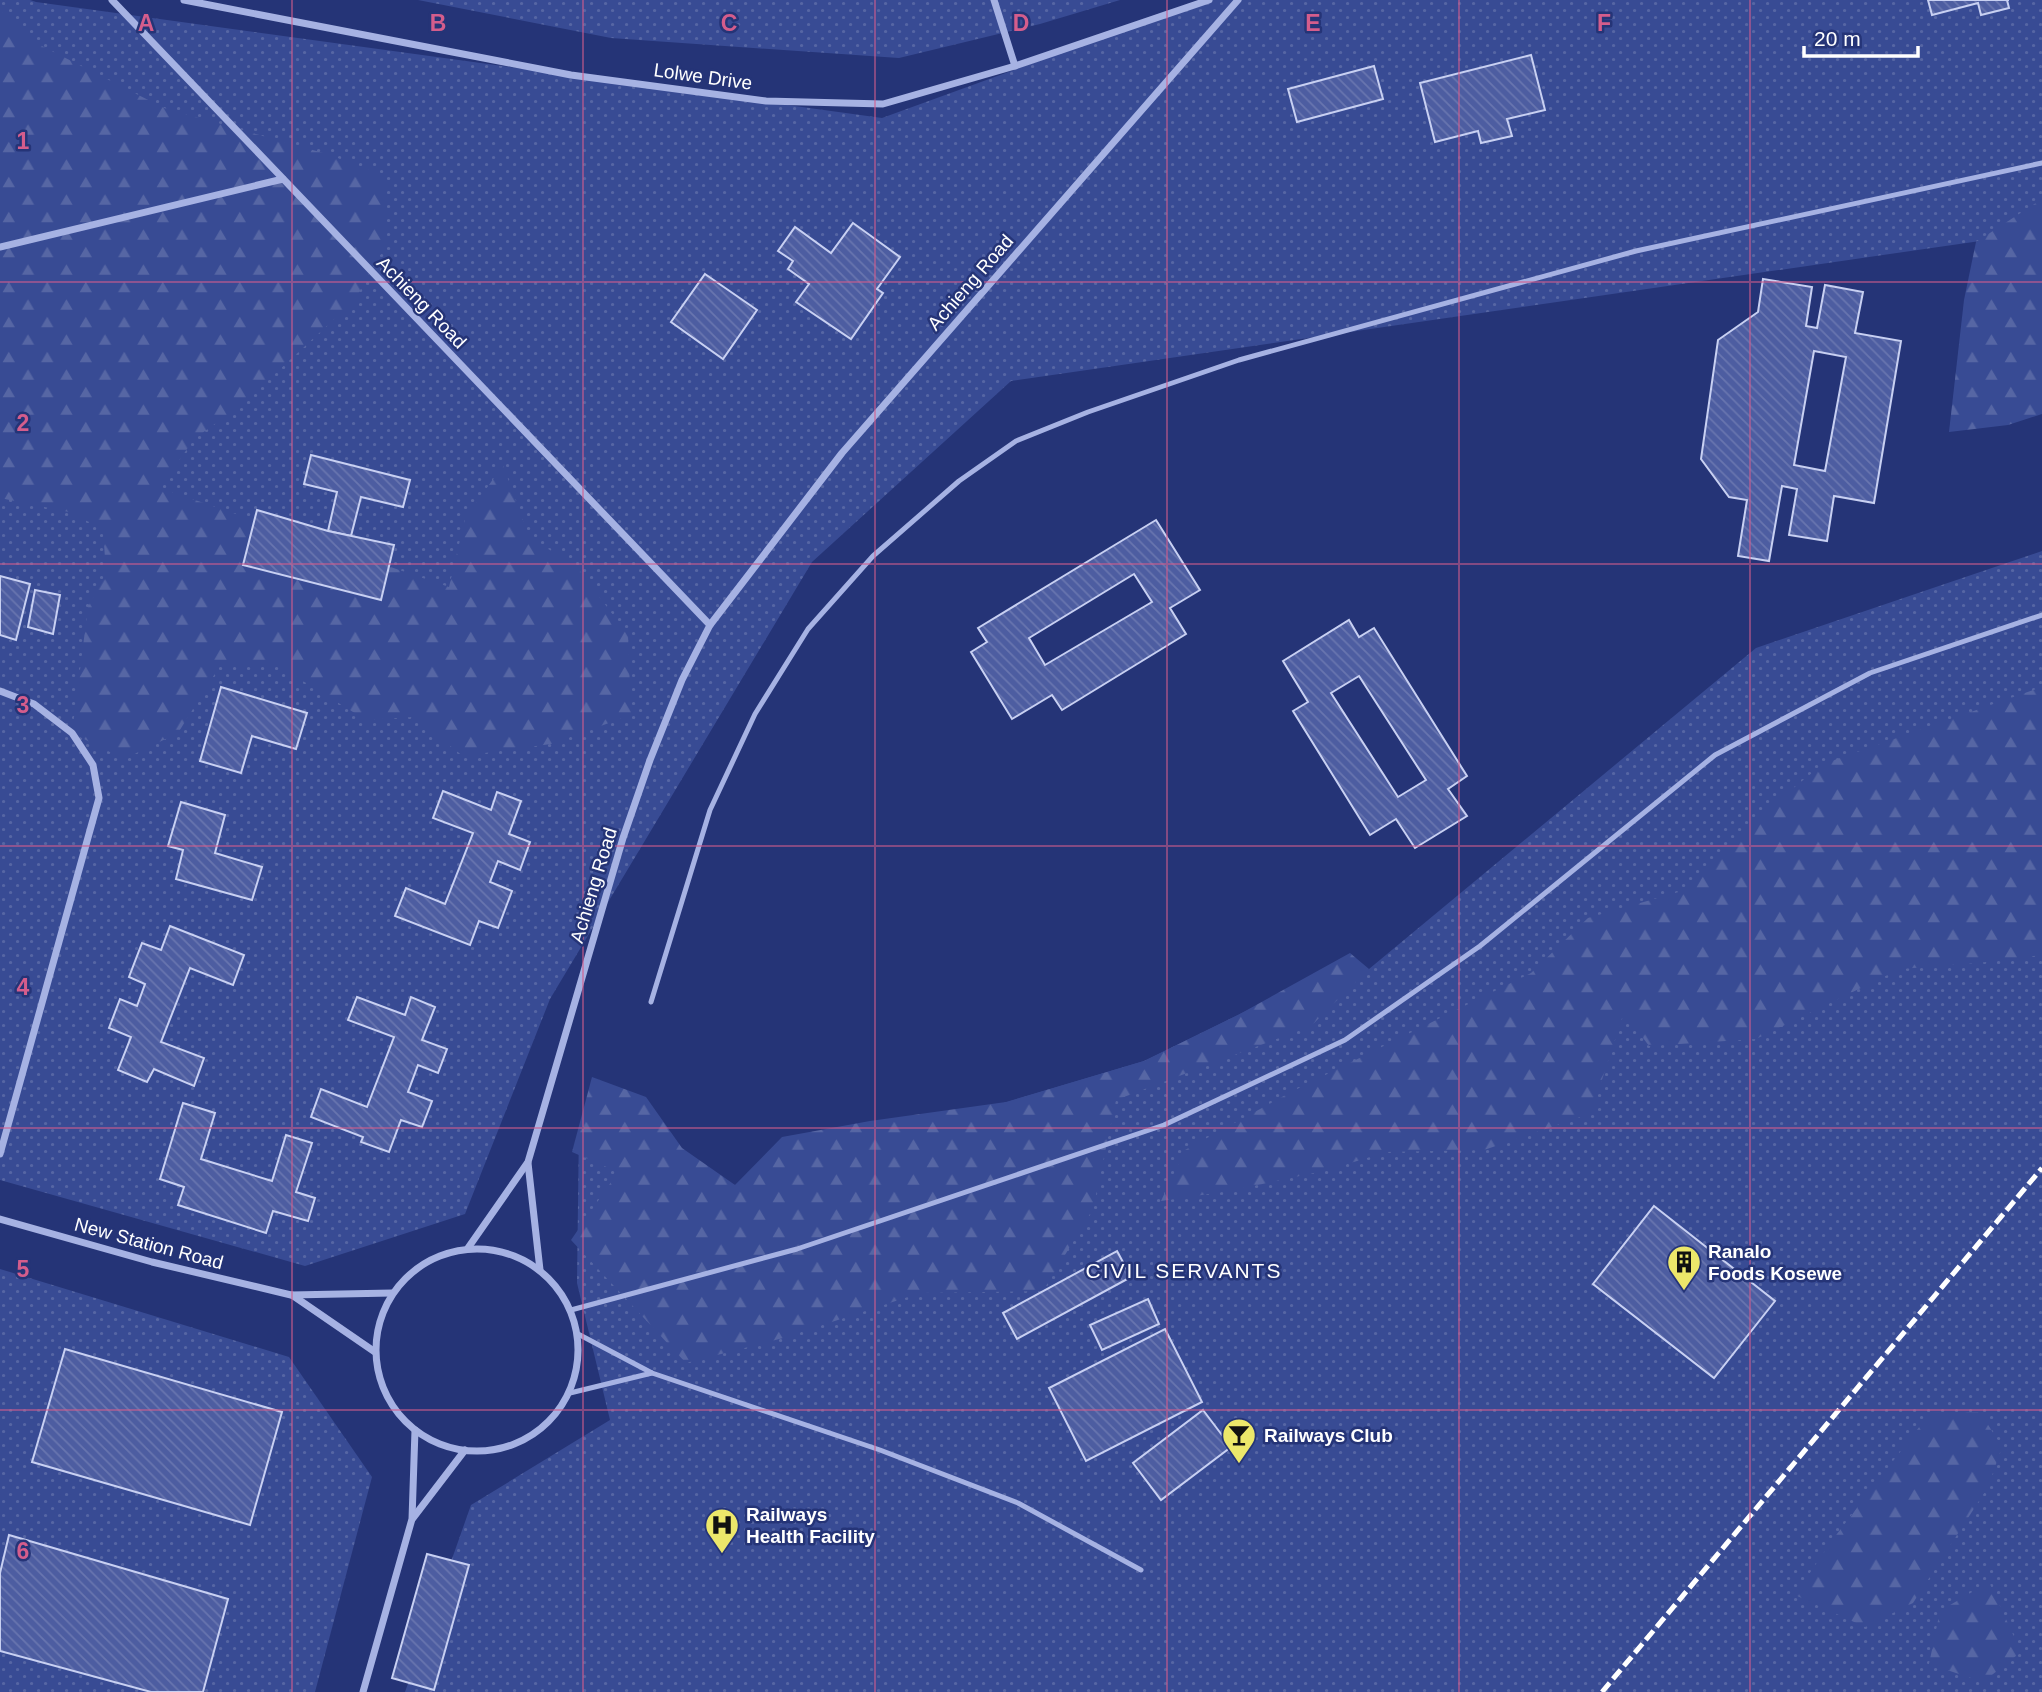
<svg xmlns="http://www.w3.org/2000/svg" width="2042" height="1692" font-family="Arial,sans-serif">
	<defs>
		<pattern id="grass-dots" width="8" height="8" patternUnits="userSpaceOnUse" patternTransform="scale(1.75)"><rect width="8" height="8" fill="#384b94"/><path d="M2 2h.1M6 6h.1" fill="none" stroke="#5666a4" stroke-width="1.8" stroke-linecap="round"/></pattern>
		<pattern id="forest-firs" width="22" height="20" patternUnits="userSpaceOnUse" patternTransform="scale(1.75)"><rect width="22" height="20" fill="#384b94"/><path d="M5 1l3.5 6h-7zM16 11l3.5 6h-7z" fill="#5666a4"/></pattern>
		<pattern id="building-back-hatch" width="6" height="6" patternUnits="userSpaceOnUse" patternTransform="scale(1.75)"><rect width="6" height="6" fill="#4d5da1"/><path d="M-1 5l2 2M0 0l6 6M5-1l2 2" fill="none" stroke="#6875af"/></pattern>
	</defs>
	<rect width="100%" height="100%" fill="#253477"/>
	<!-- grass -->
	<g fill="url(#grass-dots)">
		<path d="M0,0H30L36,2L882,118L1207,0H2042V232L1011,381L812,562L550,999L465,1214L305,1266L0,1180Z"/>
		<path d="M418,0H1120L1040,24L899,58L611,38Z"/>
		<path d="M2042,551V1692H405L471,1505L610,1420L577,1283L579,1126L735,1185L793,1166L1144,1061L1295,987L1369,969L1756,648Z"/>
		<path d="M0,1269L289,1357L372,1477L315,1692H0Z"/>
	</g>
	<!-- forest -->
	<g fill="url(#forest-firs)">
		<path d="M0,10L34,42L164,108L327,154L387,177V243L354,301L241,405L194,439L160,488L449,587L465,519L503,465L529,537L577,567L628,635L631,715L551,744L463,756L413,717L366,720L277,665L221,664L178,733L124,759L72,733L88,607L106,573L103,529L69,512L0,498Z"/>
		<path d="M2042,199V414L2008,425L1949,432L1964,300L1976,242Z"/>
		<path d="M2042,687V955L1978,963L1900,969L1756,1039L1649,1046L1624,1012L1598,1092V1111L1484,1150L1386,1152L1328,1170L1229,1191L1161,1201L1185,1150L1291,1092L1531,973L1588,918L1689,889L1754,820L1823,764Z"/>
		<path d="M1350,953L1369,969L1311,1026L1116,1100L1093,1209L1043,1291L920,1293L783,1338L686,1363L571,1240L618,1172L572,1152L592,1077L646,1097L682,1148L735,1185L782,1137L870,1121L1006,1102L1144,1061L1238,1015Z"/>
		<path d="M1980,1412L2002,1447L1988,1487L1913,1603L1865,1627L1795,1595L1830,1543L1930,1413Z"/>
		<path d="M1989,1582L2021,1652L1983,1682L1929,1664L1940,1611Z"/>
	</g>
	<!-- building -->
	<g fill="url(#building-back-hatch)" stroke="#c8d0f2" stroke-width="2" fill-rule="evenodd">
		<path d="M1928,0H2009H2007L2009,8L1981,15L1978,3L1932,15Z"/>
		<path d="M1531,55L1545,110L1507,119L1512,136L1481,143L1478,131L1435,142L1420,83Z"/>
		<path d="M1374,66L1383,99L1297,122L1288,89Z"/>
		<path d="M853,223L900,257L877,289L883,293L851,339L796,302L809,284L788,269L793,261L778,251L795,227L831,253Z"/>
		<path d="M705,274L757,310L723,359L671,322Z"/>
		<path d="M1763,279L1812,287L1806,326L1817,328L1825,285L1863,292L1855,333L1901,341L1874,503L1834,496L1827,541L1789,535L1797,489L1782,486L1769,561L1738,556L1747,500L1729,497L1701,459L1718,340L1758,312ZM1814,351L1846,357L1825,471L1794,465Z"/>
		<path d="M311,455L410,480L403,507L361,497L351,536L328,531L337,492L304,484Z"/>
		<path d="M257,510L328,531L394,545L381,600L243,565Z"/>
		<path d="M1156,520L1200,590L1170,608L1186,634L1062,710L1052,695L1012,719L971,652L987,642L978,628ZM1134,574L1152,602L1045,665L1029,638Z"/>
		<path d="M0,576L30,584L16,640L0,635Z"/>
		<path d="M35,590L60,595L53,634L28,627Z"/>
		<path d="M1349,620L1359,637L1374,628L1467,776L1448,789L1467,816L1415,848L1396,819L1370,835L1293,711L1308,702L1283,661ZM1359,676L1426,780L1398,797L1331,693Z"/>
		<path d="M221,687L307,713L296,749L252,736L241,773L200,761Z"/>
		<path d="M443,791L491,810L497,792L521,801L509,834L530,842L520,870L498,861L490,882L512,891L498,928L479,921L470,945L395,916L406,888L445,904L473,833L433,818Z"/>
		<path d="M181,802L225,815L215,853L262,867L252,900L176,879L183,850L168,846Z"/>
		<path d="M170,926L244,955L233,985L190,968L161,1042L204,1058L194,1086L154,1069L147,1082L118,1070L131,1037L109,1028L120,999L137,1006L145,984L129,977L142,943L161,950Z"/>
		<path d="M357,997L405,1015L411,997L435,1007L422,1040L447,1049L438,1073L418,1065L408,1092L432,1101L422,1127L401,1120L389,1152L361,1142L363,1137L311,1117L321,1089L367,1107L394,1037L348,1020Z"/>
		<path d="M183,1103L215,1113L201,1159L272,1181L286,1135L312,1143L296,1192L315,1198L308,1221L273,1211L266,1233L178,1205L184,1187L160,1179Z"/>
		<path d="M1654,1206L1775,1301L1714,1378L1593,1284Z"/>
		<path d="M1117,1251L1131,1277L1017,1339L1003,1313Z"/>
		<path d="M1148,1299L1159,1324L1102,1350L1090,1325Z"/>
		<path d="M1165,1329L1202,1402L1086,1461L1049,1388Z"/>
		<path d="M65,1349L282,1412L250,1525L32,1462Z"/>
		<path d="M1203,1410L1231,1447L1161,1500L1133,1463Z"/>
		<path d="M9,1535L228,1599L203,1692H151L0,1651V1573Z"/>
		<path d="M427,1554L469,1565L434,1690L392,1678Z"/>
	</g>
	<g fill="none" stroke-linecap="round" stroke-linejoin="round">
		<!-- lane -->
		<g stroke="#a6b2e3" stroke-width="5">
			<path d="M651,1002L710,810L755,714L808,629L873,556L959,481L1016,441L1088,412L1239,360L1636,251L2042,163"/>
			<path d="M571,1310L797,1249L1164,1125L1345,1040L1480,946L1715,755L1870,673L2042,615"/>
			<path d="M578,1334L652,1373L880,1450L1018,1503L1141,1570"/>
			<path d="M570,1393L652,1373"/>
		</g>
		<!-- street -->
		<g stroke="#a6b2e3" stroke-width="7">
			<path d="M112,0L710,625"/>
			<path d="M184,0L571,75L766,101L883,104L1015,66L1209,0"/>
			<path d="M994,0L1015,66"/>
			<path d="M0,247L283,179"/>
			<path d="M0,691L34,704L72,733L93,765L99,798L0,1154"/>
			<path d="M528,1163L540,1270"/>
			<path d="M0,1219L152,1262L291,1295L392,1293"/>
			<path d="M468,1248L528,1162L623,838L650,760L682,680L710,625L842,453L1238,0"/>
			<circle cx="477" cy="1350" r="101"/>
			<path d="M292,1295L375,1352"/>
			<path d="M413,1518L465,1450"/>
			<path d="M363,1692L412,1519L415,1430"/>
		</g>
		<!-- rail -->
		<path stroke="#fff" stroke-width="5" stroke-dasharray="12 5" stroke-linecap="butt" d="M1602,1692L2042,1168"/>
	</g>
	<!-- grid -->
	<path fill="none" stroke="#d45d8c" stroke-width="2" stroke-opacity="0.55" d="M292,0V1692M583,0V1692M875,0V1692M1167,0V1692M1459,0V1692M1750,0V1692M0,282H2042M0,564H2042M0,846H2042M0,1128H2042M0,1410H2042"/>
	<!-- icons -->
	<defs>
		<g id="building-pin" transform="scale(1.75)"><path d="M0 17L-7.5 6A9.5 9.5 0 1 1 7.5 6Z" fill="#ece76a" stroke="#253477"/><path d="M-4-6H4V6H1V3H-1V6H-4ZM-2.5-4.3h1.7v1.8h-1.7ZM.8-4.3h1.7v1.8H.8ZM-2.5-1h1.7V.8h-1.7ZM.8-1h1.7V.8H.8Z" fill="#111"/></g>
		<g id="bar-pin" transform="scale(1.75)"><path d="M0 17L-7.5 6A9.5 9.5 0 1 1 7.5 6Z" fill="#ece76a" stroke="#253477"/><path d="M-6-5H6L.8 .8V4.5H3.5V6h-7V4.5H-.8V.8Z" fill="#111"/></g>
		<g id="hospital-pin" transform="scale(1.75)"><path d="M0 17L-7.5 6A9.5 9.5 0 1 1 7.5 6Z" fill="#ece76a" stroke="#253477"/><path d="M-5-5h3v3.5h4V-5h3V5h-3V1.5h-4V5h-3Z" fill="#111"/></g>
	</defs>
	<g fill-rule="evenodd">
		<use href="#building-pin" x="1684" y="1262"/>
		<use href="#bar-pin" x="1239" y="1435"/>
		<use href="#hospital-pin" x="722" y="1525"/>
	</g>
	<g text-anchor="middle" stroke-width="5" stroke-linejoin="round" paint-order="stroke">
		<!-- street labels -->
		<g font-size="19" fill="#fff" stroke="#253477">
			<text transform="translate(703 76) rotate(8)" y="7">Lolwe Drive</text>
			<text transform="translate(970 282) rotate(-49)" y="7">Achieng Road</text>
			<text transform="translate(422 302) rotate(46)" y="7">Achieng Road</text>
			<text transform="translate(593 885) rotate(-73)" y="7">Achieng Road</text>
			<text transform="translate(149 1243) rotate(15)" y="7">New Station Road</text>
		</g>
		<!-- poi labels -->
		<g font-size="19" font-weight="bold" fill="#fff" stroke="#253477" text-anchor="start">
			<text x="1708" y="1258">Ranalo<tspan x="1708" dy="22">Foods Kosewe</tspan></text>
			<text x="1264" y="1442">Railways Club</text>
			<text x="746" y="1521">Railways<tspan x="746" dy="22">Health Facility</tspan></text>
		</g>
		<!-- neighbourhood labels -->
		<g font-size="21" letter-spacing="2" fill="#fff" stroke="#253477">
			<text x="1184" y="1278">CIVIL SERVANTS</text>
		</g>
	</g>
	<g font-size="23" text-anchor="middle" font-weight="bold" fill="#d45d8c" stroke="#253477" stroke-width="5" stroke-linejoin="round" paint-order="stroke">
		<text x="146" y="31">A</text>
		<text x="438" y="31">B</text>
		<text x="729" y="31">C</text>
		<text x="1021" y="31">D</text>
		<text x="1313" y="31">E</text>
		<text x="1604" y="31">F</text>
		<text x="23" y="149">1</text>
		<text x="23" y="431">2</text>
		<text x="23" y="713">3</text>
		<text x="23" y="995">4</text>
		<text x="23" y="1277">5</text>
		<text x="23" y="1559">6</text>
	</g>
	<!-- scale -->
	<path d="M1804 46v10h114v-10" fill="none" stroke="#ffffff" stroke-width="3.5"/>
	<text x="1814" y="46" font-size="21" fill="#ffffff" stroke="#253477" stroke-width="5" paint-order="stroke">20 m</text>
</svg>
